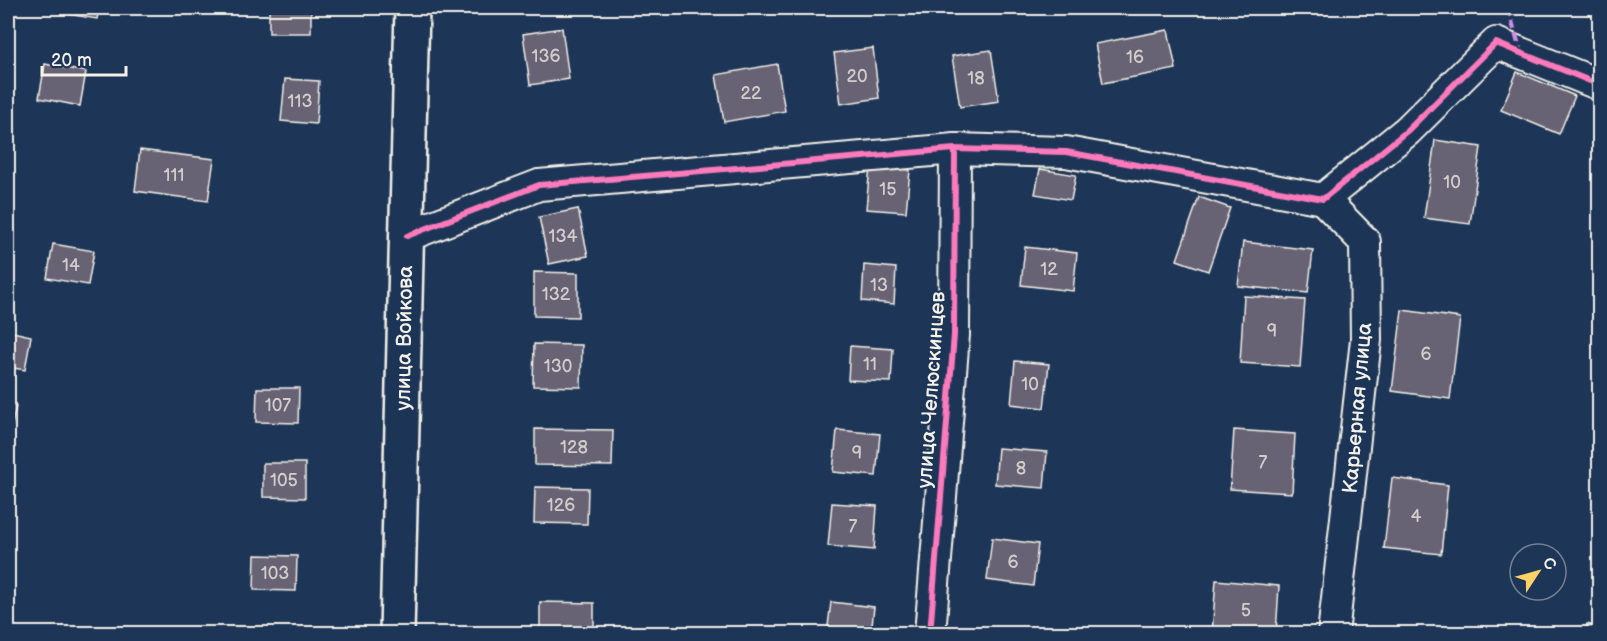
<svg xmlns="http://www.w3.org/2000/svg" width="1607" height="641" font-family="'Balsamiq Sans',sans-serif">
	<rect width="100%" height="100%" fill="#1d3557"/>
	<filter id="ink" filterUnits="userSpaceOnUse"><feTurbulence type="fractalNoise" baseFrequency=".0167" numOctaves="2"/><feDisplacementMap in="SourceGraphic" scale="12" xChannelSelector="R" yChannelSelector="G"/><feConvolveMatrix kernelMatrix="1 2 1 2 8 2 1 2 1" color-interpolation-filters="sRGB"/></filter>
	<g filter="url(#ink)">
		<!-- building -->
		<g fill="#676274" stroke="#f4f1e8" stroke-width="1.5">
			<path d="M56,8H99L97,19L55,12Z"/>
			<rect x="269" y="8" width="42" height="25"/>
			<path d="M562,28L569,79L530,85L523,34Z"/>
			<path d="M1168,30L1176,69L1103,83L1095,44Z"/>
			<path d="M873,48L879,98L841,104L834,53Z"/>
			<path d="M991,50L999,101L960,107L952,56Z"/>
			<path d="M45,64L86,72L80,106L39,98Z"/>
			<path d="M777,64L785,111L724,122L716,75Z"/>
			<path d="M1517,72L1575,96L1559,134L1501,110Z"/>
			<path d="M285,79L319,81L316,124L281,121Z"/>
			<path d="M1435,140L1481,147L1470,224L1424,218Z"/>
			<path d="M140,150L214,159L208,201L135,191Z"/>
			<path d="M870,166L910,170L906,212L866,209Z"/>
			<path d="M1040,169L1076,175L1071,200L1035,194Z"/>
			<path d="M1199,197L1230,208L1208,271L1177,260Z"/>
			<path d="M578,209L588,256L549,264L539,217Z"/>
			<path d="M1243,242L1313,250L1308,293L1238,286Z"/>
			<path d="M53,244L94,251L88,285L47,278Z"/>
			<path d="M1025,247L1077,253L1073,291L1021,285Z"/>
			<path d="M864,265L896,268L894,304L862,301Z"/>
			<path d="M534,272L578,273V317L534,316Z"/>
			<path d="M1244,296L1305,300L1300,367L1240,363Z"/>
			<path d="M1402,310L1460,318L1450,399L1392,391Z"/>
			<path d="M8,331L31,336L25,370L8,367Z"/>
			<path d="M534,344L582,345L581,387L533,386Z"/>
			<path d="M850,346L893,349L891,382L848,380Z"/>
			<path d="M1015,361L1049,364L1044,408L1011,404Z"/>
			<path d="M257,388H299L298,423L256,422Z"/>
			<path d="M8,404L16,406L9,440H8Z"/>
			<path d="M535,429L613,430L612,466L535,465Z"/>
			<path d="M837,430L880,434L876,476L833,472Z"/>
			<path d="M1234,430L1295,434L1292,493L1230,489Z"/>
			<path d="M998,448L1047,452L1044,488L995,484Z"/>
			<path d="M263,463H305V498L263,497Z"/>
			<path d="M1392,478L1448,485L1441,554L1384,548Z"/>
			<path d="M535,487L588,488L587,524L534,523Z"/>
			<path d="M832,503L877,506L874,550L828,546Z"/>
			<path d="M992,538L1038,544L1033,586L987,580Z"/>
			<path d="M255,555L297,556L296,591L254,590Z"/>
			<path d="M1216,580L1279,586L1276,634H1212Z"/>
			<path d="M540,602L594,603V634H540Z"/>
			<path d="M831,602L874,607L871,634H827Z"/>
			<path d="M1587,624L1600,628V634H1584Z"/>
			<path d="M984,628L1021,632V634H984Z"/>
		</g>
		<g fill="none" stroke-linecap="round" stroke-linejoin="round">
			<!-- minor casing -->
			<g stroke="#f4f1e8" stroke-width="34">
				<g id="minor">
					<path d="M1323,199L1365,242L1366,340L1333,634"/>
					<path d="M407,236L539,185L955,149L1066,152L1323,199L1407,131L1496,43L1600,85"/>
					<path d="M930,634L954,335L955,149"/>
				</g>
			</g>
			<!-- major casing -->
			<g stroke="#f4f1e8" stroke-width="38">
				<path id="major" d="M397,634L412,8"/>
			</g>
			<!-- minor -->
			<use href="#minor" stroke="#1d3557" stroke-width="30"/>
			<!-- major -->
			<use href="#major" stroke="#1d3557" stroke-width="33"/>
			<!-- quiet -->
			<path stroke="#ce8fe9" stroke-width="4.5" stroke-dasharray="9 4.5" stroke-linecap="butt" d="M1508,8L1521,53"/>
			<!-- cycleway casing -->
			<g stroke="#1d3557" stroke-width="10">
				<g id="cycleway">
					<path d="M407,236L539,185L955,149L1066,152L1323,199L1407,131L1496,43L1600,85"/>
					<path d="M930,634L954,335L955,149"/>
				</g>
			</g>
			<!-- cycleway -->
			<use href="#cycleway" stroke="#fd7abc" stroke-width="6"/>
		</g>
	</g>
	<g text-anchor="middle" stroke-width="4.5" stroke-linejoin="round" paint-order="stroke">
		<!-- number labels -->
		<g font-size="18" fill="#d1cdcb">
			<text x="546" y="62">136</text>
			<text x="1135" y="63">16</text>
			<text x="857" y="82">20</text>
			<text x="976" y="84">18</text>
			<text x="751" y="99">22</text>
			<text x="300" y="107">113</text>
			<text x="174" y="181">111</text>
			<text x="1452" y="188">10</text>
			<text x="888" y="195">15</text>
			<text x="563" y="242">134</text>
			<text x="71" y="271">14</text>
			<text x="1049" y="275">12</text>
			<text x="879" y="291">13</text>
			<text x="556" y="300">132</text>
			<text x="1272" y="337">9</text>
			<text x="1426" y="360">6</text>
			<text x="870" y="370">11</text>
			<text x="558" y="372">130</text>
			<text x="1030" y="390">10</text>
			<text x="278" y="411">107</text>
			<text x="574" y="453">128</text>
			<text x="857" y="459">9</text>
			<text x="1263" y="468">7</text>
			<text x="1021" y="474">8</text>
			<text x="284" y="486">105</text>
			<text x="561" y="511">126</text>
			<text x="1416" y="522">4</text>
			<text x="853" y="532">7</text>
			<text x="1013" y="568">6</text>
			<text x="275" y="579">103</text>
			<text x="1246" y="616">5</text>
		</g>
		<!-- street labels -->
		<g font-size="21" fill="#f4f1e8" stroke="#1d3557">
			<text transform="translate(404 338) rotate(-89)" y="7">улица Войкова</text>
			<text transform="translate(931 390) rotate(-86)" y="7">улица Челюскинцев</text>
			<text transform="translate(1357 408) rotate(-85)" y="7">Карьерная улица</text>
		</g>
	</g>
	<!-- margin -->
	<rect width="1607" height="641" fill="none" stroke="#1d3557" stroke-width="30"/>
	<rect x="15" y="15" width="1577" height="611" fill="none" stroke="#f4f1e8" stroke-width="2" filter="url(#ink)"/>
	<!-- north arrow -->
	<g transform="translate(1538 572) rotate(54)"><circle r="28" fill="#1d3557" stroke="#738091" stroke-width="1.5"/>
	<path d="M0-4.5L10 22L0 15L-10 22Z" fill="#ffd166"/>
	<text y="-9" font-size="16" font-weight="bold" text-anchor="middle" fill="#f4f1e8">С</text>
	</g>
	<!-- scale -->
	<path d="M42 66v9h84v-9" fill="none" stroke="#f4f1e8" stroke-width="3"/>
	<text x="51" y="66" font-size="18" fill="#f4f1e8" stroke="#1d3557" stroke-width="4.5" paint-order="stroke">20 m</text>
</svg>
